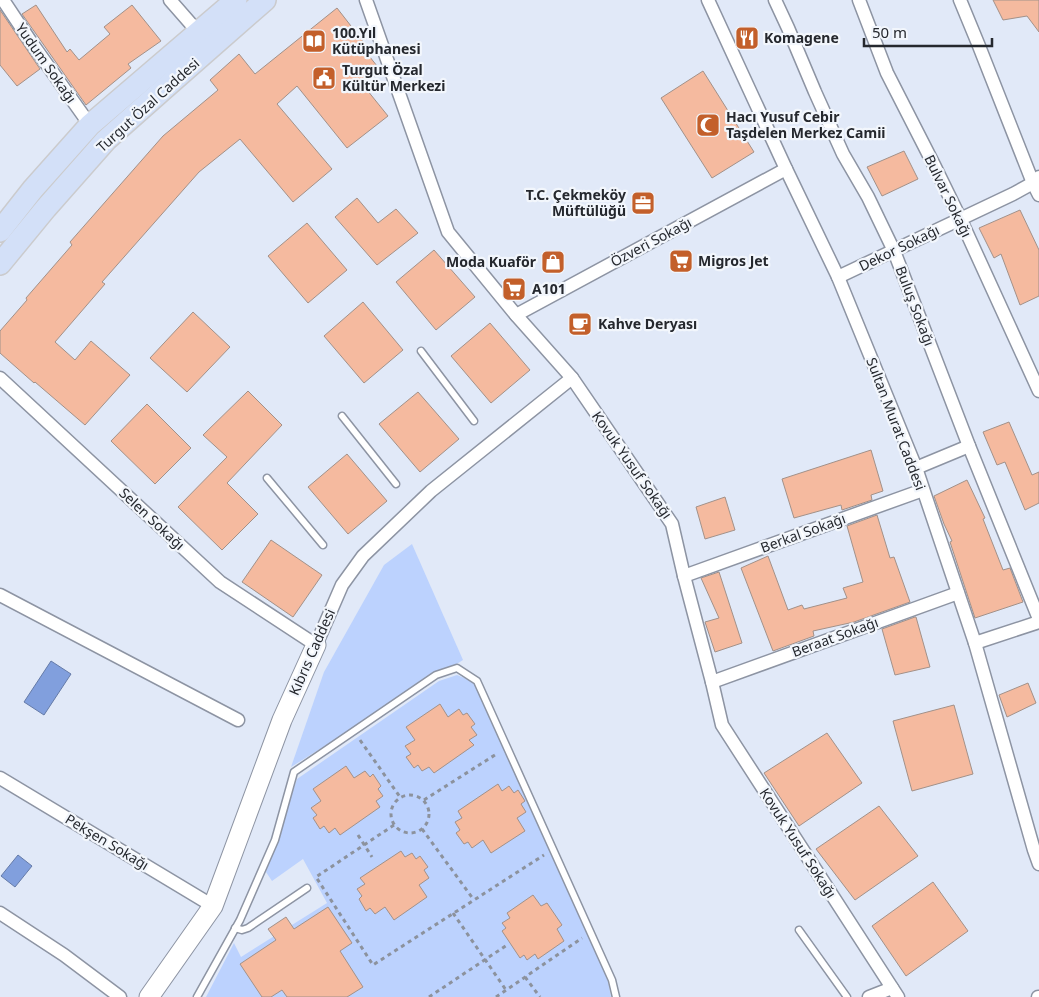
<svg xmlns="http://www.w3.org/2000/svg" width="1039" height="997" font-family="'Noto Sans',sans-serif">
	<rect width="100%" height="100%" fill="#e1e9f8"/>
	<!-- green -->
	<g fill="#bcd2fe">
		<path d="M412,544L463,660L291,767L324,672L384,565Z"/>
		<path d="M457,675L474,682L607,976L611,997H206L234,943L241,957L327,903L303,859L272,881L266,872L297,779L439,681Z"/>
	</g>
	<!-- water -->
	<g fill="#819fdd" stroke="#657ba8">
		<path d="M51,661L71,674L44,715L24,702Z"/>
		<path d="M18,855L32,866L15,887L1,876Z"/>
	</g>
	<!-- building -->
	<g fill="#f5ba9f" stroke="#a29189">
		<path d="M993,0H1039V32L1027,16L1003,20Z"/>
		<path d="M36,5L67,52L70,49L79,60L110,34L104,27L132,5L161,41L128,64L131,68L86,105L22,14Z"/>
		<path d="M337,8L365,44L362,47L381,71L363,85L388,116L347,148L297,86L277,104L332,169L293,202L240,139L199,172L102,282L105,284L55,342L75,360L91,341L130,375L85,425L35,382L34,383L0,353V331L27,300L26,298L72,245L70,242L163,136L218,90L210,80L239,54L255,74Z"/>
		<path d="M0,10L40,69L17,86L0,65Z"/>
		<path d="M703,71L754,152L712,178L661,98Z"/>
		<path d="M904,151L918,179L882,196L867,167Z"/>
		<path d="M357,198L378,223L396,209L418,233L377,265L335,217Z"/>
		<path d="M1020,210L1039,250V296L1020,305L1001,254L994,258L979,228Z"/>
		<path d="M307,223L347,270L308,303L268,256Z"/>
		<path d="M434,250L475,297L436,330L396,282Z"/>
		<path d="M363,302L403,350L364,383L324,336Z"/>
		<path d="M193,312L230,347L187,392L150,358Z"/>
		<path d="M490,323L530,370L491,403L451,356Z"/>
		<path d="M248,391L282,425L227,483L258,514L222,550L178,507L227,457L203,435Z"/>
		<path d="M418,392L459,439L420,472L379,424Z"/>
		<path d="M147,404L191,448L155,484L111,441Z"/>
		<path d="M1009,422L1032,475L1039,472V503L1025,510L1005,462L997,465L983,432Z"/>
		<path d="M871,450L883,491L871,495L872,500L842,510L841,505L794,518L782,479Z"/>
		<path d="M347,454L387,501L348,534L308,487Z"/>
		<path d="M967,480L985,518L983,519L1003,570L1010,568L1023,602L975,618L950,542L952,541L944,524L934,496Z"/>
		<path d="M725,497L735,530L705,539L696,507Z"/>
		<path d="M877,515L890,558L894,557L910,602L854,622L813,631L814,636L773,651L741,568L768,556L788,610L802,605L804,609L847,598L843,588L863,582L847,526Z"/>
		<path d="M271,540L322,575L293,617L242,582Z"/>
		<path d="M719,572L742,643L715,652L705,622L719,618L701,578Z"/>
		<path d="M915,617H916L930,667L895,675L882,629Z"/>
		<path d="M1028,683L1036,703L1007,717L999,695Z"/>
		<path d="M440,704L448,717L459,709L463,715L467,713L475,724L471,727L477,735L469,740L474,745L434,773L429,767L422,771L418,765L414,768L406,757L411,754L405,746L415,740L406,727Z"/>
		<path d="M954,705L973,774L912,791L893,721Z"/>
		<path d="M827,733L862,783L799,826L764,773Z"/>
		<path d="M346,766L354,778L365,771L370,777L373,774L381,786L378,789L383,796L376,801L380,807L340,835L335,828L329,833L324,826L320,829L313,818L317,815L311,808L321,801L313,789Z"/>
		<path d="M498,784L502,791L509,786L514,793L518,790L525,801L521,804L526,812L517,818L525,831L491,853L483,840L472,848L468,842L464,844L456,833L460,830L455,822L462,818L458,811Z"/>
		<path d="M879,806L918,856L855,900L816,849Z"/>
		<path d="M401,851L405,857L412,853L416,859L420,856L428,867L424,870L429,878L419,885L427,897L394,920L385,907L375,914L370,908L366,911L359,899L362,896L357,889L365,884L360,878Z"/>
		<path d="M933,882L968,931L906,976L872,926Z"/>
		<path d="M533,895L541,906L547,903L562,925L557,929L564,941L538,959L535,954L527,960L524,955L520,958L502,931L506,928L502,923L510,918L507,913Z"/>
		<path d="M328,907L352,943L340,951L363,987L347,997H287L282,990L271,997H262L240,964L276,940L268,929L286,917L294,929Z"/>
	</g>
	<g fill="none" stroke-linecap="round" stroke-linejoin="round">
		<!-- lane casing -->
		<g stroke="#8d94a3" stroke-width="9">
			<g id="lane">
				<path d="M421,351L474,421"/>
				<path d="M342,416L396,484"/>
				<path d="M267,478L323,545"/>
				<path d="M235,928L242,930L248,928L307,888"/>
				<path d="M799,930L847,997"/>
				<path d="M197,997L240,920L275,840L294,772L436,675L457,668L477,681L612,980L616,997"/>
			</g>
		</g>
		<!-- street casing -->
		<g stroke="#8d94a3" stroke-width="15">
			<g id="street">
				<path d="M3,0L31,42L90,125"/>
				<path d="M170,0L198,32"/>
				<path d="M366,0L448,232L516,315L572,378L672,524L684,576L712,682L722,725L898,997"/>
				<path d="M708,0L786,169L838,277L916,468L975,643L1034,850L1039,864"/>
				<path d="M775,0L788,28L815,92L843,154L868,197L894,251L969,446L1039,619"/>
				<path d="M859,0L887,73L934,165L960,218L1039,391"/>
				<path d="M960,0L979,46L1033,183L1039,195"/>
				<path d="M838,277L1013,194L1033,183L1039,177"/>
				<path d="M516,315L786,169"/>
				<path d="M0,378L220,582L316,645L342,585L363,556L431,491L572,378"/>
				<path d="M916,468L969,446"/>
				<path d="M684,576L923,490"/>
				<path d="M0,595L238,720"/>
				<path d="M975,643L1039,622"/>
				<path d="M712,682L958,593"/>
				<path d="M0,778L213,906"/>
				<path d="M0,913L64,955L120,997"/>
				<path d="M869,997L892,988"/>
				<path d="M1038,997H1039"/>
			</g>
		</g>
		<!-- secondary casing -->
		<g stroke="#8d94a3" stroke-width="21">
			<path id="secondary" d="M149,997L213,906L282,720L316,645"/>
		</g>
		<!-- primary casing -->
		<g stroke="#cbcbcd" stroke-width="24">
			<g id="primary">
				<path d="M0,231L33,189L90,125L236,0"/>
				<path d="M0,264L46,208L106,140L167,86L265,0"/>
			</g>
		</g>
		<!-- path -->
		<g stroke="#8c929d" stroke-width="3" stroke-dasharray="4 4" stroke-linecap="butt">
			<path d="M360,740L400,797"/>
			<circle cx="410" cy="814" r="19"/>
			<path d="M424,800L498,753"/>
			<path d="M394,825L316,877L373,965L544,855"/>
			<path d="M422,829L474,900"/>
			<path d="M358,835L372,857"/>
			<path d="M453,913L506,990"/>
			<path d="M525,977L540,997"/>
			<path d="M429,997L507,945"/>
			<path d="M496,997L582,938"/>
		</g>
		<!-- lane -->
		<use href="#lane" stroke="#fff" stroke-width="6"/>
		<!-- street -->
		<use href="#street" stroke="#fff" stroke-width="12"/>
		<!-- secondary -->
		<use href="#secondary" stroke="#fff" stroke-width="19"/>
		<!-- primary -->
		<use href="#primary" stroke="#d3e0f8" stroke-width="21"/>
	</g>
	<!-- icons -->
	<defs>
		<g id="restaurant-square" transform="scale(1.25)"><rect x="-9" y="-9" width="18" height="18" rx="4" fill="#c35f2a" stroke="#f2f6fc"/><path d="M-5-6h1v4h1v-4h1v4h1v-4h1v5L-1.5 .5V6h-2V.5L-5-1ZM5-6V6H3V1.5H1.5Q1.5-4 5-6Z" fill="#fff"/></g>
		<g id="library-square" transform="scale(1.25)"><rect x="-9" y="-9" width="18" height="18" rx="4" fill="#c35f2a" stroke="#f2f6fc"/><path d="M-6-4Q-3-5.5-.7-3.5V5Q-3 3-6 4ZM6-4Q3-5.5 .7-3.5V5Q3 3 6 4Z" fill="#fff"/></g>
		<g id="civic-square" transform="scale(1.25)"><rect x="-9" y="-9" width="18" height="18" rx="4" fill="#c35f2a" stroke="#f2f6fc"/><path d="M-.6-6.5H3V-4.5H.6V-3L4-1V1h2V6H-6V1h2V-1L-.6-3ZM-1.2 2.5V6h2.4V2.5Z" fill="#fff"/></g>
		<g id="mosque-square" transform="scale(1.25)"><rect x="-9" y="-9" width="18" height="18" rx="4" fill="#c35f2a" stroke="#f2f6fc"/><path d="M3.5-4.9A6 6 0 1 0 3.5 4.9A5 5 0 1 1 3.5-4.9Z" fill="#fff"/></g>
		<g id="office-square" transform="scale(1.25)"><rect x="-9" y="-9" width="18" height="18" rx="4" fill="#c35f2a" stroke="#f2f6fc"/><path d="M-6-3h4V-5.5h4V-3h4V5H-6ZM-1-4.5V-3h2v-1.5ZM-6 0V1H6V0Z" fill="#fff"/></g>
		<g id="supermarket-square" transform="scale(1.25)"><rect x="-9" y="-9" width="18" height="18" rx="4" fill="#c35f2a" stroke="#f2f6fc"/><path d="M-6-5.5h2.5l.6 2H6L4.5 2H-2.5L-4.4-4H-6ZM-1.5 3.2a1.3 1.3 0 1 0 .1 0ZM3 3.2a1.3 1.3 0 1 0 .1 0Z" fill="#fff"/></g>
		<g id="shop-square" transform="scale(1.25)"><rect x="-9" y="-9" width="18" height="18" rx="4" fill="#c35f2a" stroke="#f2f6fc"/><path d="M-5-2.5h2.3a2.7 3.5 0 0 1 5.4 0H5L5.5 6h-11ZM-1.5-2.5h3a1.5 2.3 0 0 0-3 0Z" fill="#fff"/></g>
		<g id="cafe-square" transform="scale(1.25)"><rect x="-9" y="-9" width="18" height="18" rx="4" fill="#c35f2a" stroke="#f2f6fc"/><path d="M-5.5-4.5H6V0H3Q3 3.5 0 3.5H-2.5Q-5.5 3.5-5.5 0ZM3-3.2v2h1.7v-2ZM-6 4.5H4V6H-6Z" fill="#fff"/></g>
	</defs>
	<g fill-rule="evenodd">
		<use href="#restaurant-square" x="747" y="38"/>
		<use href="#library-square" x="314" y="41"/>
		<use href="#civic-square" x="324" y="78"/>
		<use href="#mosque-square" x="708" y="125"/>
		<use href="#office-square" x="643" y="203"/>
		<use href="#supermarket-square" x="681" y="261"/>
		<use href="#shop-square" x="553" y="262"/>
		<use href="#supermarket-square" x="514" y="289"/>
		<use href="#cafe-square" x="580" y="324"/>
	</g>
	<g text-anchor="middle" stroke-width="4.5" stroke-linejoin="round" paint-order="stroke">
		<!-- poi labels -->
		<g font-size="14" font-weight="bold" fill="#25282e" stroke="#f2f6fc" text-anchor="start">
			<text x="332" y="38">100.Yıl<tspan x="332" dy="16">Kütüphanesi</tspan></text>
			<text x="764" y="43">Komagene</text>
			<text x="342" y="75">Turgut Özal<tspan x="342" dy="16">Kültür Merkezi</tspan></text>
			<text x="726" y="122">Hacı Yusuf Cebir<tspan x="726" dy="16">Taşdelen Merkez Camii</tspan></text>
			<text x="626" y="200" text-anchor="end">T.C. Çekmeköy<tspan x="626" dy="16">Müftülüğü</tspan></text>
			<text x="698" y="266">Migros Jet</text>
			<text x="536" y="267" text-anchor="end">Moda Kuaför</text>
			<text x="532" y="294">A101</text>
			<text x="598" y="329">Kahve Deryası</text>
		</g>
		<!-- street labels -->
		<g font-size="14" fill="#25282e" stroke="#f2f6fc">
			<text transform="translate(46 63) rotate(55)" y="5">Yudum Sokağı</text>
			<text transform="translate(148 105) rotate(-42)" y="5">Turgut Özal Caddesi</text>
			<text transform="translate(948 196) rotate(64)" y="5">Bulvar Sokağı</text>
			<text transform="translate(651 242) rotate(-28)" y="5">Özveri Sokağı</text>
			<text transform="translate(899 248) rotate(-26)" y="5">Dekor Sokağı</text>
			<text transform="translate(915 306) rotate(69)" y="5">Buluş Sokağı</text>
			<text transform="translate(896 424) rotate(69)" y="5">Sultan Murat Caddesi</text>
			<text transform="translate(632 465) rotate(55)" y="5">Kovuk Yusuf Sokağı</text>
			<text transform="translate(152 519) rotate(43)" y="5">Selen Sokağı</text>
			<text transform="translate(803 533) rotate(-20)" y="5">Berkal Sokağı</text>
			<text transform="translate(835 637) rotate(-20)" y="5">Beraat Sokağı</text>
			<text transform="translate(312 652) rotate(-66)" y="5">Kıbrıs Caddesi</text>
			<text transform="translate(107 842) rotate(31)" y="5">Pekşen Sokağı</text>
			<text transform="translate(798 843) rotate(57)" y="5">Kovuk Yusuf Sokağı</text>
		</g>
	</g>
	<!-- scale -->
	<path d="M864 38v8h128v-8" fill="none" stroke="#25282e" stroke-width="2.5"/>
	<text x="872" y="38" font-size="15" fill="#25282e" stroke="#f2f6fc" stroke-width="4" paint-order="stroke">50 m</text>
</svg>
